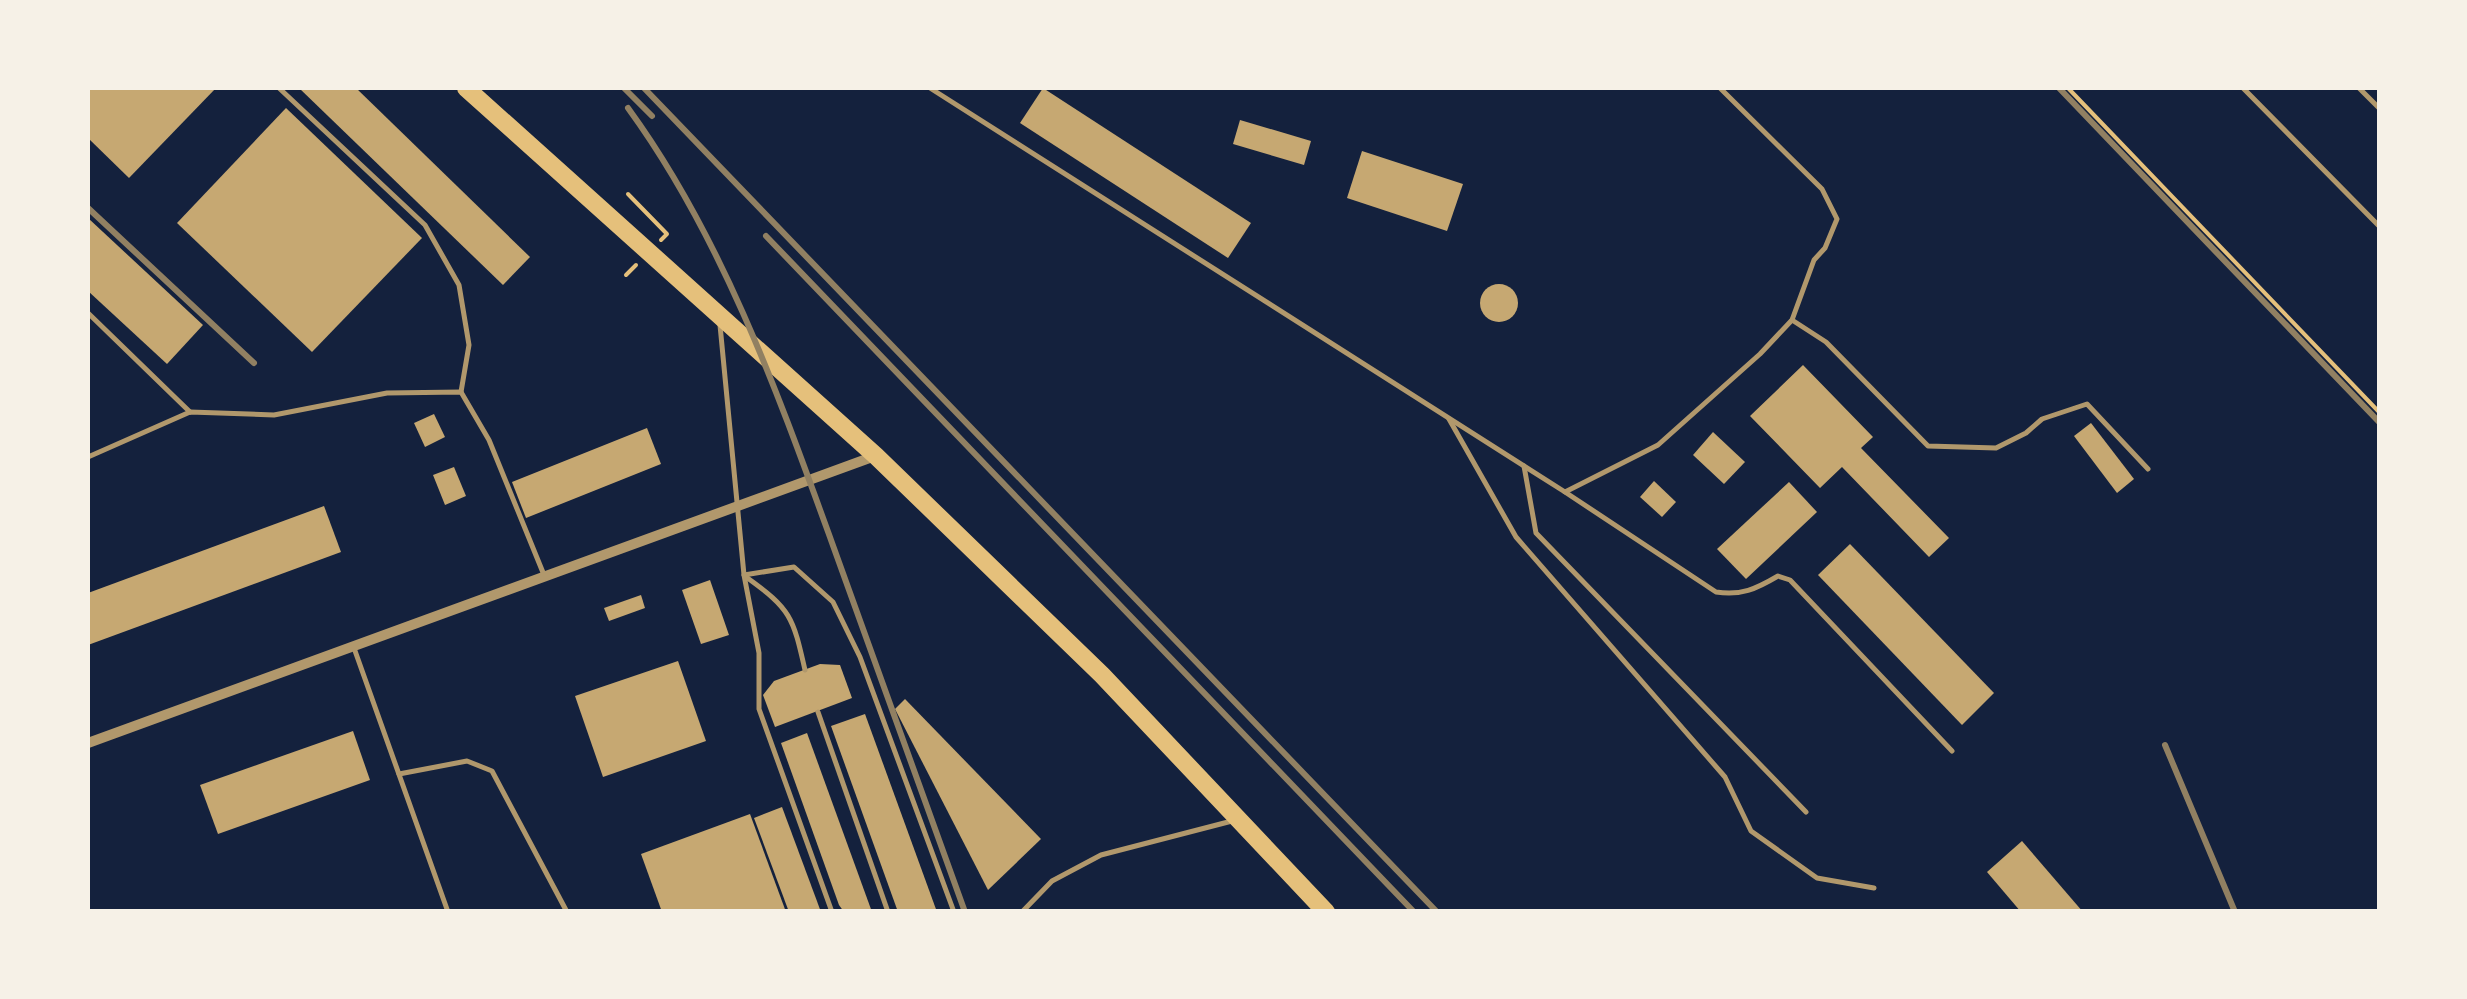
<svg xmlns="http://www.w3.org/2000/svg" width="2467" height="999" font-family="Bitter,serif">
	<rect width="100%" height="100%" fill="#14213d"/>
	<!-- building -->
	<g fill="#c6a872">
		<path d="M88,88H216L129,178L88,138Z"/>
		<path d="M299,88H356L530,257L503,285Z"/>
		<path d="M1043,88L1251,223L1228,258L1020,123Z"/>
		<path d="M286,108L422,238L312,352L177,223Z"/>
		<path d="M1240,120L1311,141L1304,165L1233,144Z"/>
		<path d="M1362,151L1463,184L1447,231L1347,198Z"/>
		<path d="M88,218L203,325L167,364L88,291Z"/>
		<circle cx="1499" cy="303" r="19"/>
		<path d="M1803,365L1873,437L1861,448L1949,538L1929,557L1842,467L1820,488L1750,416Z"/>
		<path d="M434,414L445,437L425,447L414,423Z"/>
		<path d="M2091,423L2134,479L2117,493L2074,436Z"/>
		<path d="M647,428L661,464L526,518L512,482Z"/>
		<path d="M1713,432L1745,462L1724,484L1693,455Z"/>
		<path d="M454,467L466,496L445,505L433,475Z"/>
		<path d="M1654,481L1676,502L1662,517L1640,497Z"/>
		<path d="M1789,482L1817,512L1746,579L1717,549Z"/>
		<path d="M324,506L341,552L88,645V593Z"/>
		<path d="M1850,544L1994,693L1962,725L1818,575Z"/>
		<path d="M710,580L729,635L701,644L682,590Z"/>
		<path d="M641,595L645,608L609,621L604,608Z"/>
		<path d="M678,661L706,741L603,777L575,696Z"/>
		<path d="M820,664L840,665L852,698L775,727L763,695L774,681Z"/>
		<path d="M905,699L1041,839L988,890L895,709Z"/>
		<path d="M865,714L937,912H898L831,726Z"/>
		<path d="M353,731L370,780L218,834L200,785Z"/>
		<path d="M807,733L872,912H844L839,905L781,743Z"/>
		<path d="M782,807L821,912H789L754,818Z"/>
		<path d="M750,814L786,912H662L641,854Z"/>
		<path d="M2022,841L2083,912H2021L1987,872Z"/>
	</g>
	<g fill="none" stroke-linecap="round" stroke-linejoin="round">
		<!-- path -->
		<g stroke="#e5c07b" stroke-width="4">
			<path d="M2068,88L2380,413"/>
			<path d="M628,194L667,234L661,240"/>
			<path d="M626,275L636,265"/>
		</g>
		<!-- service -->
		<g stroke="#b1986c" stroke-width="5">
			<path d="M279,88L425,225L459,285L469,345L461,392"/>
			<path d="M930,88L1565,492L1658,445L1760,354L1792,320L1814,260L1825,248L1837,219L1822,189L1720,88"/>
			<path d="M2243,88L2380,227"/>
			<path d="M2359,88L2380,109"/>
			<path d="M88,313L190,412"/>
			<path d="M1792,320L1826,342L1928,446L1996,448L2026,433L2042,419L2087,404L2148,469"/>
			<path d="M720,325L744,575L759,653V709L832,912"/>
			<path d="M1449,419L1516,537L1725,777L1751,831L1817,878L1874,888"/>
			<path d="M88,457L190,412L274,415L387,393L461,392L489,440L544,575"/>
			<path d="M1524,466L1536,533L1806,812"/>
			<path d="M1565,492L1716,592C1741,596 1756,589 1778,576L1790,580L1952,751"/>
			<path d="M744,575L794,567L833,602L860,657L954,912"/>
			<path d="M746,577C791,609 793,617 805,670"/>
			<path d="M354,648L448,912"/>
			<path d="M818,712L888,912"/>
			<path d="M399,774L467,761L492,771L567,912"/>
			<path d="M1022,912L1052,881L1101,855L1232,821"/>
		</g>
		<!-- minor -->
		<path stroke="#b1986c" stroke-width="10" d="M88,743L875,456"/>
		<!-- trunk -->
		<path stroke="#e5c07b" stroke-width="18" d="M466,88L876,456L1102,675L1326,912"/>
		<!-- rail -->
		<g stroke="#918062" stroke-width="6">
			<path d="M624,88L652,116"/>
			<path d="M644,88L1437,912"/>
			<path d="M2059,88L2380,423"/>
			<path d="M628,108C722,237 777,391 831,540C876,664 921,788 965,912"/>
			<path d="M88,208L254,363"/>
			<path d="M766,236L1414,912"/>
			<path d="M2165,745L2235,912"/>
		</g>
	</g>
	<!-- border -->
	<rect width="2467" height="999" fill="none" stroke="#f6f1e7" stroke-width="180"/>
</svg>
